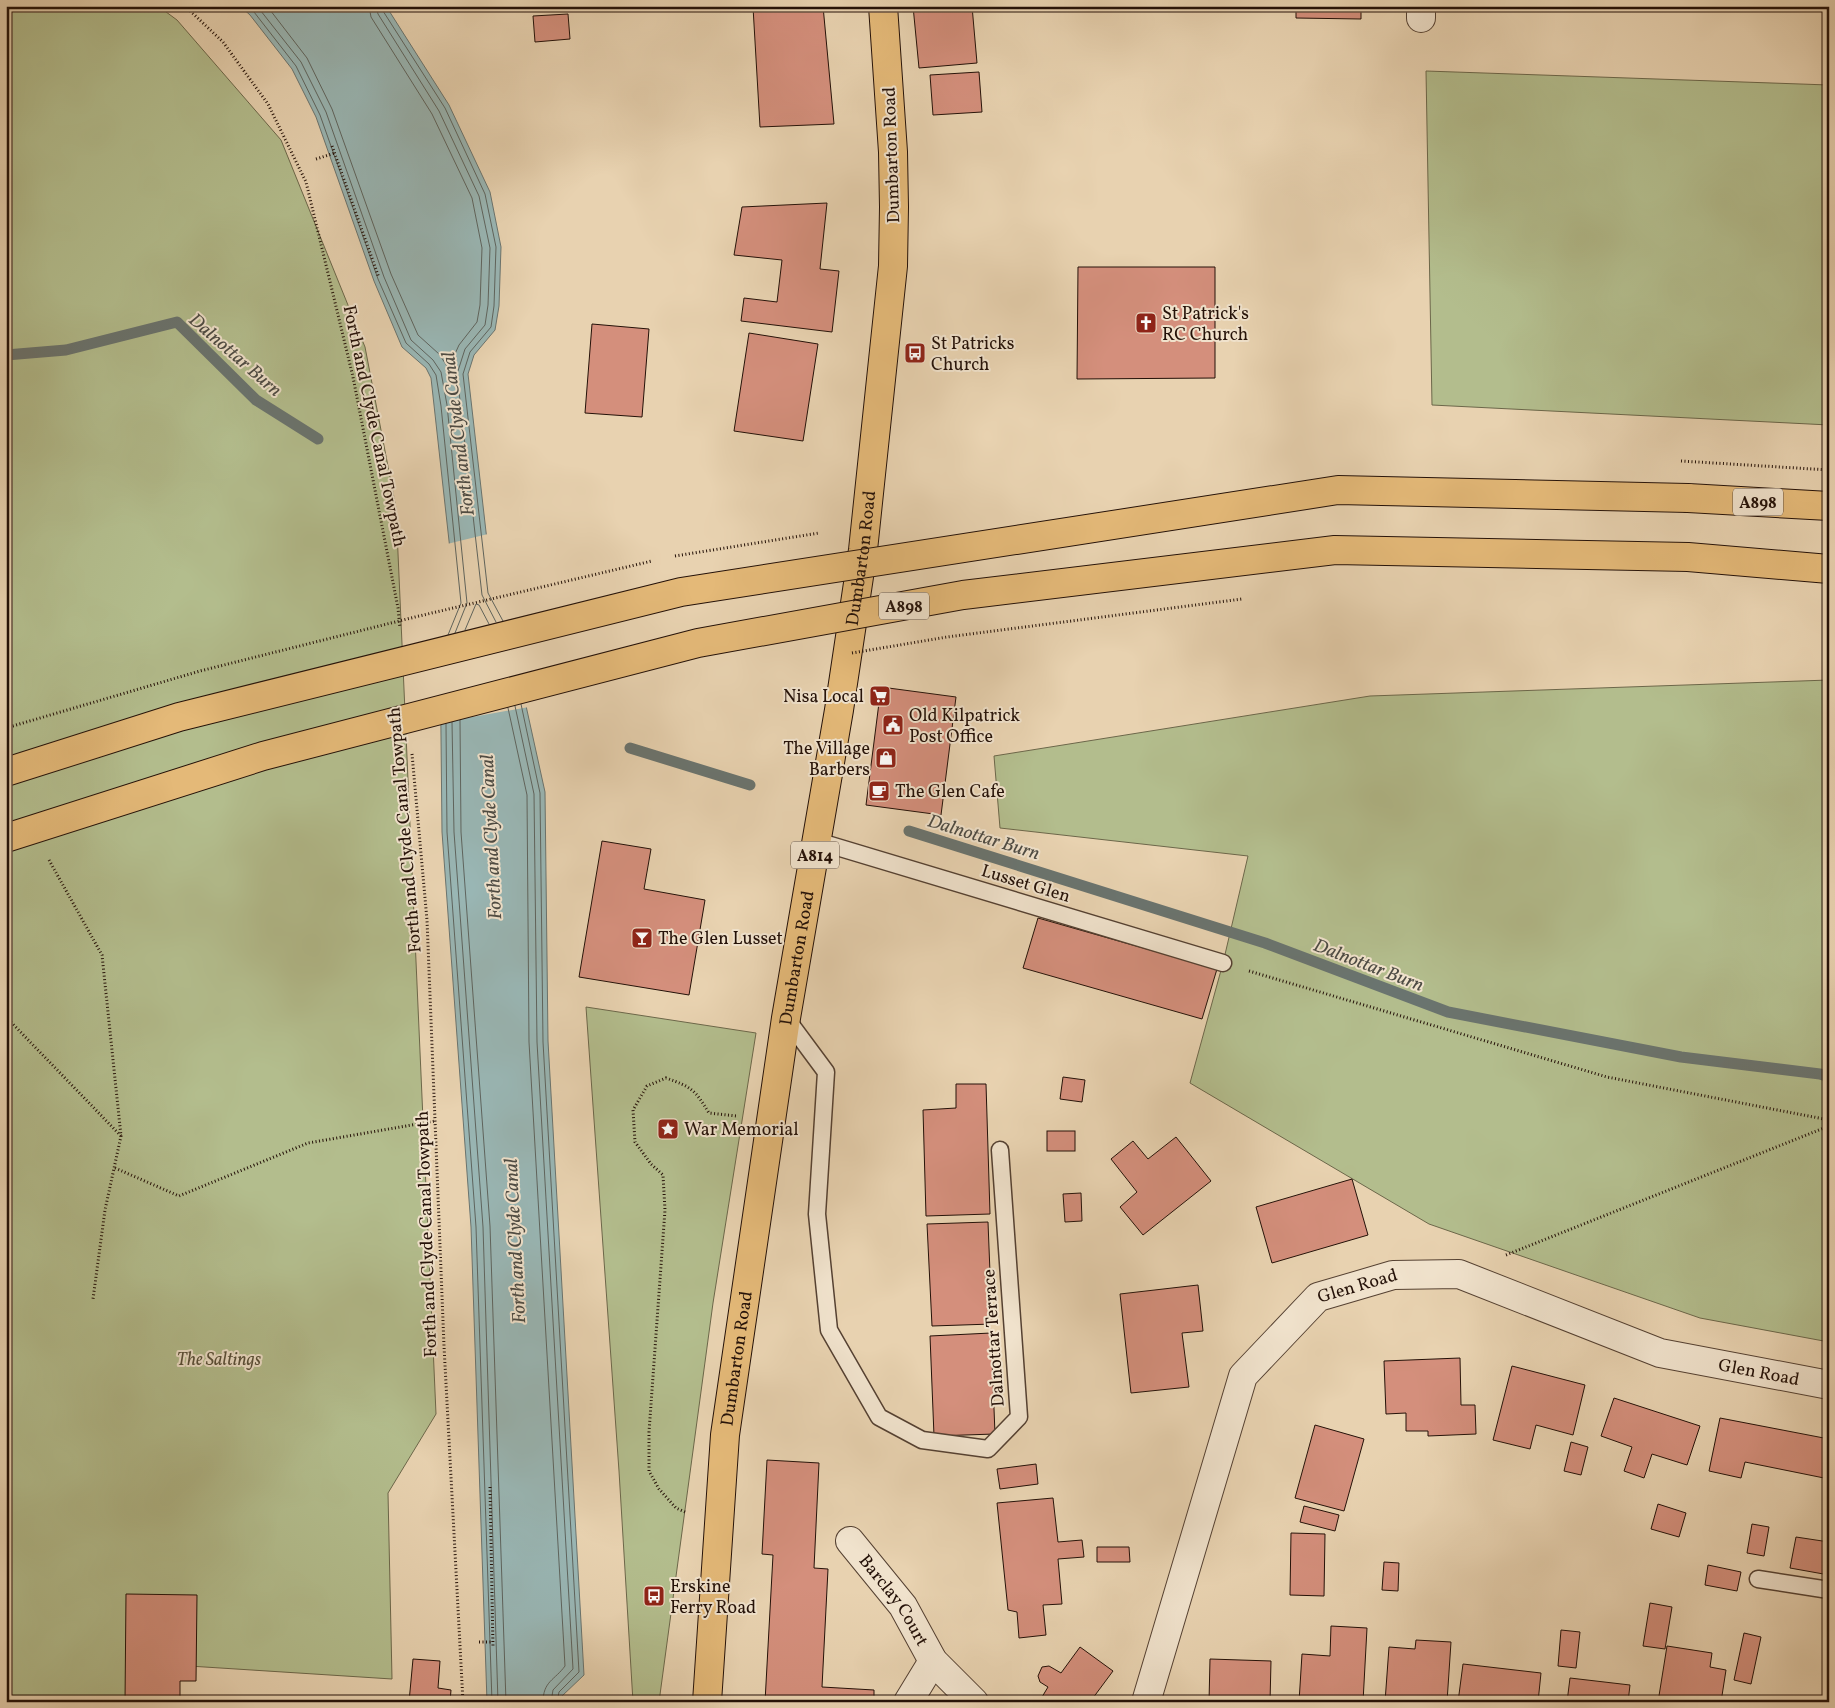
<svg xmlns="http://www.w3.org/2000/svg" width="1835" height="1708" font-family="Vollkorn,serif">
	<rect width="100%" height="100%" fill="#e8d2b0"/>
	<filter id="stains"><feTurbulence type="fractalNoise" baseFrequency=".004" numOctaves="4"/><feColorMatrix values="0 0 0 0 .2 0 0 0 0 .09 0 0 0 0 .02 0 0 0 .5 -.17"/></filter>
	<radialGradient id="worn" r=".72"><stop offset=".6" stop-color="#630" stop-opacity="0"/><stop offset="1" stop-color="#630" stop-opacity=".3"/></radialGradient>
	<!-- green -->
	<g fill="#b3bd8d" stroke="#6c674a">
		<path d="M6,6H158L177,20L281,140L365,347L396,508L436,1414L388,1493L392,1679L189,1666L149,1702H6Z"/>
		<path d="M1426,71L1829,85V425L1432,405Z"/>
		<path d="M1829,680V1342L1700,1318L1429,1224L1190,1083L1223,963L1248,856L1000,828L994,756L1370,696Z"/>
		<path d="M586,1007L756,1033L713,1303L659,1702H633L619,1471Z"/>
	</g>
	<!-- water -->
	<path fill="#99b6b4" stroke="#6a746f" d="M240,6H386L449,105L490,192L501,247L499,306L495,330L474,355L468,374L493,593L506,615L545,792L548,1041L584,1675L562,1696V1702H487L471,1227L442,832L440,640L456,604L431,378L426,368L402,347L374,281L316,117L292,69L250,15Z"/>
	<!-- pier -->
	<path fill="#e8d2b0" d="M488,534L495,592L509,615L529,707L461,719L439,725L437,640L453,604L447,544Z"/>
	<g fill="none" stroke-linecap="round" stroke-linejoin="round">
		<!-- shore -->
		<g stroke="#5e645e" stroke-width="1">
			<path d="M247,6L254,12L296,66L320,115L378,279L406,343L429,364L436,375L441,406L461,603L448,635"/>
			<path d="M257,6L301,62L326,112L384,277L411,340L433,360L441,372L447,405L467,603L455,633"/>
			<path d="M267,6L307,58L332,109L391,274L418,335L439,354L447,366L449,367L459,345L477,322L480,305L482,248L472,198L432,114L371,17L369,6"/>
			<path d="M376,6L378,14L439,111L479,196L490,248L488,305L485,325L465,349L457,374L482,595L496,622"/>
			<path d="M382,6L383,11L445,108L485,194L496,247L494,306L491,327L470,352L463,374L488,593L503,621"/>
			<path d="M465,630L476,604L479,605L489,624"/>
			<path d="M521,704L540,793L543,1042L579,1672L559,1692L557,1702"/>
			<path d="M515,706L534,794L537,1042L573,1669L553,1690L551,1702"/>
			<path d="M508,708L527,795L529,1042L565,1666C555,1680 543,1681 543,1702"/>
			<path d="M460,720L461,832L490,1226L506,1702"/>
			<path d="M452,722L454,832L483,1227L498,1702"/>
			<path d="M446,724L447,832L476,1227L492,1702"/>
		</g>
		<!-- stream -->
		<g stroke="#6a746f" stroke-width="11">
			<path d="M6,355L66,350L177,322L256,400L318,439"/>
			<path d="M630,748L750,785"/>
			<path d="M909,831L1265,943L1448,1012L1681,1057L1820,1074L1829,1077"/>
		</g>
	</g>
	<!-- building -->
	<g fill="#d48f7c" stroke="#241108">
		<path d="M823,6L834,124L760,127L753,7Z"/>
		<path d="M913,6H972L977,63L919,68Z"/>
		<path d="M1296,6H1361V19L1296,18Z"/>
		<path d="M568,14L570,39L535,42L533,16Z"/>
		<path d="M979,72L982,112L933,115L930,75Z"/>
		<path d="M827,203L820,269L839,271L832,332L741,321L744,298L777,302L782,260L734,255L742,207Z"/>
		<path d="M1078,267H1215V378L1077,379Z"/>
		<path d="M592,324L649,329L642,417L585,413Z"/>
		<path d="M749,333L818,344L803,441L734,431Z"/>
		<path d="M881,687L956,697L941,815L866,805Z"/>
		<path d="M602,841L651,849L644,889L705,900L689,995L579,977Z"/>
		<path d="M1038,918L1217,969L1202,1019L1023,968Z"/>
		<path d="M1063,1077L1085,1080L1082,1102L1060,1099Z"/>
		<path d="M956,1084H986L990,1214L926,1216L923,1110L956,1108Z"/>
		<rect x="1047" y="1131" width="28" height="20"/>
		<path d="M1176,1137L1211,1181L1143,1235L1120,1207L1137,1192L1111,1159L1133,1141L1148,1159Z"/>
		<path d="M1352,1179L1368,1235L1272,1263L1256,1207Z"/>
		<path d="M1081,1193L1082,1221L1065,1222L1063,1194Z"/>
		<path d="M988,1222L992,1324L932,1326L927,1224Z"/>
		<path d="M1198,1285L1203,1331L1182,1333L1189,1387L1131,1393L1120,1294Z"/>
		<path d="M991,1333L995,1434L934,1436L930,1336Z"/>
		<path d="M1460,1358L1461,1405H1475L1476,1434L1428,1436V1431H1406V1413L1386,1414L1384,1361Z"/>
		<path d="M1512,1366L1585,1385L1573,1435L1536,1425L1530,1449L1493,1440Z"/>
		<path d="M1614,1398L1700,1426L1687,1465L1652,1454L1644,1478L1624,1471L1632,1447L1601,1436Z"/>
		<path d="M1720,1418L1829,1439V1479L1745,1462L1741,1478L1709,1471Z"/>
		<path d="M1315,1425L1364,1439L1344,1511L1295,1498Z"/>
		<path d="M1571,1442L1588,1447L1581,1475L1564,1471Z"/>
		<path d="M767,1460L819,1463L814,1568L828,1569L822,1687L874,1690V1702H765L773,1555L762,1554Z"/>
		<path d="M1036,1464L1038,1484L1000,1489L997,1469Z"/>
		<path d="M1053,1498L1058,1542L1082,1540L1084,1557L1058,1559L1062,1604L1043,1605L1046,1635L1019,1638L1017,1612L1008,1610L997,1503Z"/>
		<path d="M1658,1504L1686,1513L1679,1537L1651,1529Z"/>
		<path d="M1304,1506L1339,1515L1335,1531L1300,1522Z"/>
		<path d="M1752,1524L1769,1527L1764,1556L1747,1553Z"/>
		<path d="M1291,1533L1325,1534L1324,1596L1290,1595Z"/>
		<path d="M1796,1537L1829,1542V1575L1790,1568Z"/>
		<path d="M1097,1547H1129L1130,1562H1097Z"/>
		<path d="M1384,1562L1399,1563L1398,1591L1382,1590Z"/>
		<path d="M1708,1565L1741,1572L1737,1591L1705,1585Z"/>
		<path d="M126,1594L197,1595L196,1681H180V1702H125Z"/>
		<path d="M1650,1603L1672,1607L1665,1649L1643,1646Z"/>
		<path d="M1331,1626L1367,1628L1363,1702H1299L1302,1654L1330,1656Z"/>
		<path d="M1561,1630L1580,1632L1576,1668L1558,1666Z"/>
		<path d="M1744,1633L1761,1637L1751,1684L1734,1680Z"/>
		<path d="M1416,1640L1451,1642L1447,1702H1385L1389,1647L1415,1649Z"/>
		<path d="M1667,1646L1712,1653L1710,1667L1726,1670L1721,1702H1658Z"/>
		<path d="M1080,1647L1113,1671L1090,1702H1039L1048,1687L1040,1682L1038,1676L1042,1667L1049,1666L1061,1673Z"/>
		<path d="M413,1659L440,1661L438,1688L451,1690L450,1702H409Z"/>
		<path d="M1210,1659L1271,1661L1270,1702H1209Z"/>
		<path d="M1463,1664L1541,1673L1538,1702H1458Z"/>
		<path d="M1570,1678L1630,1685L1628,1702H1567Z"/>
		<path d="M1826,1680H1829V1702H1822Z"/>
	</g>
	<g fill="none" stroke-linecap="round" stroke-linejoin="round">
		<!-- service casing -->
		<g stroke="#554132" stroke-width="19">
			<g id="service">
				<path d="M817,841L1223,963"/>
				<path d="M786,1018L826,1072L817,1214L829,1330L879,1417L922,1440L988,1449L1019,1417L1000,1150"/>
				<path d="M1758,1579L1829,1590"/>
			</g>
		</g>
		<!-- minor casing -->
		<g stroke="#554132" stroke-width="30">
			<g id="minor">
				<path d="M1421,18V6"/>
				<path id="s1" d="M850,1541L903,1606L933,1661L974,1702"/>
				<path d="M908,1702L933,1661"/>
				<path id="s2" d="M1146,1702L1243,1376L1318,1297L1393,1275L1459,1274L1660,1353L1829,1385"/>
			</g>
		</g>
		<!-- primary casing -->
		<g stroke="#241108" stroke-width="30">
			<g id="primary">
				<path id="s3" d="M707,1702L725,1435L786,1018L839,710L863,550L886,332L893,266L894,207L893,152L883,6"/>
			</g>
		</g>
		<!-- trunk casing -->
		<g stroke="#241108" stroke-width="30">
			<path id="trunk" d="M1688,498L1829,506"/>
		</g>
		<!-- path -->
		<g stroke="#241108" stroke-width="3" stroke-dasharray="1 2.5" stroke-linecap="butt">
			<path d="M185,6L223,42L268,104L306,182L353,377L398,608L400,628"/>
			<path d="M332,146L379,278"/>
			<path d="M316,159L335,153"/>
			<path d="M412,754L427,920L444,1346L463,1702"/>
			<path d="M49,860L102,955L121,1136L105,1210L93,1299"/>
			<path d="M1249,971L1607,1077L1829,1120"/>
			<path d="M6,1017L121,1136"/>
			<path d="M115,1168L179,1196L308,1143L435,1121"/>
			<path d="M1506,1255L1829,1126"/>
			<path d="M490,1487L493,1648"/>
			<path d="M685,1512L676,1508L659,1489L649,1471V1432L665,1210L663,1175L651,1164L635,1142L633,1110L647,1086L666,1078C692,1087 695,1090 709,1113L737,1116"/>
			<path d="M479,1642H492"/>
		</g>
		<!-- service -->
		<use href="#service" stroke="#f0e2cc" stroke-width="16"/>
		<!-- minor -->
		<use href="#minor" stroke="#f0e2cc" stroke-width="28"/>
		<!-- primary -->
		<use href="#primary" stroke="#e4b978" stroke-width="28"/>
		<!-- trunk -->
		<use href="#trunk" stroke="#e4b978" stroke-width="28"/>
		<!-- trunk-bridge casing -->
		<g stroke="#241108" stroke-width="30" stroke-linecap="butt">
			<g id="trunk-bridge">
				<path d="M6,772L179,717L681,592L1338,490L1688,498"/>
				<path d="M6,838L263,756L698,643L963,595L1335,550L1688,557L1829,569"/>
			</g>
		</g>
		<!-- path-bridge -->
		<g stroke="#241108" stroke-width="3" stroke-dasharray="1 2.5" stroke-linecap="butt">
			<path d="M1681,461L1829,470"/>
			<path d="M675,556L819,533"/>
			<path d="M852,653L947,637L1242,599"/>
			<path d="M6,728L200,671L415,617L652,561"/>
		</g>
		<!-- trunk-bridge -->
		<use href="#trunk-bridge" stroke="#e4b978" stroke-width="28"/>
	</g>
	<!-- icons -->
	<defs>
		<g id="church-square" transform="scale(1.125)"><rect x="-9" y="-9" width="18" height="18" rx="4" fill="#8f2418" stroke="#f0e2cc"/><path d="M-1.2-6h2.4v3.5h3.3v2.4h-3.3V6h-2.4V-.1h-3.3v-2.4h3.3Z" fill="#fff"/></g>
		<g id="bus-square" transform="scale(1.125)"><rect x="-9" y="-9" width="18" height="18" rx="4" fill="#8f2418" stroke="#f0e2cc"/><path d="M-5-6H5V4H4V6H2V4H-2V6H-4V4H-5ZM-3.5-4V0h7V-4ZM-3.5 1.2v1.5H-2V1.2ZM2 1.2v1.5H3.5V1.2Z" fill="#fff"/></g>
		<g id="supermarket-square" transform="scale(1.125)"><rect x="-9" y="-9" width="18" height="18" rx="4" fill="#8f2418" stroke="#f0e2cc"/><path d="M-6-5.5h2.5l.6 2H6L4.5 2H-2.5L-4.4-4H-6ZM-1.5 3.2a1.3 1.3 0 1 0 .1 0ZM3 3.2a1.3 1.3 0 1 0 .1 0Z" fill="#fff"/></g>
		<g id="civic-square" transform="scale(1.125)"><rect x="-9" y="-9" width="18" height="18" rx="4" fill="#8f2418" stroke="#f0e2cc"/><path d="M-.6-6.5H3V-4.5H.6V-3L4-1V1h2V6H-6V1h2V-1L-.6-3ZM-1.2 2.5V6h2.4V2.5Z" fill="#fff"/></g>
		<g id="shop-square" transform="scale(1.125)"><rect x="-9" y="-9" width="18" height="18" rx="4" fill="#8f2418" stroke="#f0e2cc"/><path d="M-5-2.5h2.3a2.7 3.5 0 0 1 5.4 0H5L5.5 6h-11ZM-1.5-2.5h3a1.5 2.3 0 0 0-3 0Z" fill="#fff"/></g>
		<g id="cafe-square" transform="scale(1.125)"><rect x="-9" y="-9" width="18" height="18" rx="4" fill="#8f2418" stroke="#f0e2cc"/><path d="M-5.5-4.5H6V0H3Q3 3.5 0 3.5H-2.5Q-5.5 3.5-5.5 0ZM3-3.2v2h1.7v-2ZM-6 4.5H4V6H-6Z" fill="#fff"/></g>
		<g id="bar-square" transform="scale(1.125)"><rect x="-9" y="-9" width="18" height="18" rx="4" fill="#8f2418" stroke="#f0e2cc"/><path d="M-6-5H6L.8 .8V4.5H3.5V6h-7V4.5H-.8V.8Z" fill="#fff"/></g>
		<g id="sight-square" transform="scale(1.125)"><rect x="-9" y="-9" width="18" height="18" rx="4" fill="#8f2418" stroke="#f0e2cc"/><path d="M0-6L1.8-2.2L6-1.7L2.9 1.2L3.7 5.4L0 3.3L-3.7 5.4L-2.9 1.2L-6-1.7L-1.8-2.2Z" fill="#fff"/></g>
	</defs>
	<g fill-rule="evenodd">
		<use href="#church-square" x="1146" y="323"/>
		<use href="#bus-square" x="915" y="353"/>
		<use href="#supermarket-square" x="880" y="696"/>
		<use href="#civic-square" x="893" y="725"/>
		<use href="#shop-square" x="886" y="758"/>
		<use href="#cafe-square" x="879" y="791"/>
		<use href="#bar-square" x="642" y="938"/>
		<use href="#sight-square" x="668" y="1129"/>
		<use href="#bus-square" x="654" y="1596"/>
	</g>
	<g text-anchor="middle" stroke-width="4" stroke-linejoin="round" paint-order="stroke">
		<!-- shield labels -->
		<g fill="#f0e2cc" stroke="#615043" stroke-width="1">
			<rect x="1733" y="488.5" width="50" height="27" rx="4"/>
			<rect x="879" y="592.5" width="50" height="27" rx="4"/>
			<rect x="791" y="841.5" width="48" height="27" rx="4"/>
		</g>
		<g font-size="16" font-weight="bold" fill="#241108">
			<text x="1758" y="508">A898</text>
			<text x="904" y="612">A898</text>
			<text x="815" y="861">A814</text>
		</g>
		<!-- street labels -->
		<g font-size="18" fill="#241108" stroke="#f0e2cc">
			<text transform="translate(891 155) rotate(-92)" y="6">Dumbarton Road</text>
			<text transform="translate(375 426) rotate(78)" y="6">Forth and Clyde Canal Towpath</text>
			<text dy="6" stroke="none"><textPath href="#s3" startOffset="1155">Dumbarton Road</textPath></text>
			<text transform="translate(404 830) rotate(-95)" y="6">Forth and Clyde Canal Towpath</text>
			<text transform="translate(1026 883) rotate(17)" y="6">Lusset Glen</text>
			<text dy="6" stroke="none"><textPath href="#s3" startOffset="750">Dumbarton Road</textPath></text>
			<text transform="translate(426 1234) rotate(-92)" y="6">Forth and Clyde Canal Towpath</text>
			<text dy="6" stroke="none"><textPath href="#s2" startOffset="490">Glen Road</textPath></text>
			<text transform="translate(993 1338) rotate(-94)" y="6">Dalnottar Terrace</text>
			<text dy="6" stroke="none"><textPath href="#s3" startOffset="345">Dumbarton Road</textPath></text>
			<text dy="6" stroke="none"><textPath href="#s2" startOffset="910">Glen Road</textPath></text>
			<text dy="6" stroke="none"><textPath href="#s1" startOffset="74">Barclay Court</textPath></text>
		</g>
		<!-- poi labels -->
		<g font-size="18" fill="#241108" stroke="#f0e2cc" text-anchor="start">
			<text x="1162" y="319">St Patrick's<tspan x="1162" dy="21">RC Church</tspan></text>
			<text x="931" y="349">St Patricks<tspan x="931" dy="21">Church</tspan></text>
			<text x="864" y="702" text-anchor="end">Nisa Local</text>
			<text x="909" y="721">Old Kilpatrick<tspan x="909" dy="21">Post Office</tspan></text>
			<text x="870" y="754" text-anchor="end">The Village<tspan x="870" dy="21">Barbers</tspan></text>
			<text x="895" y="797">The Glen Cafe</text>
			<text x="658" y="944">The Glen Lusset</text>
			<text x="684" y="1135">War Memorial</text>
			<text x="670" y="1592">Erskine<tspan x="670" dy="21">Ferry Road</tspan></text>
		</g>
		<!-- park labels -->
		<g font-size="18" font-style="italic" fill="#564d37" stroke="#f0e2cc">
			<text x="219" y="1365">The Saltings</text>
		</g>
		<!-- water labels -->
		<g font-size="19" font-style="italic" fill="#4d4b44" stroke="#f0e2cc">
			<text transform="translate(236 354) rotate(41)" y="7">Dalnottar Burn</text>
			<text transform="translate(457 434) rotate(-97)" y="7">Forth and Clyde Canal</text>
			<text transform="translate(984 836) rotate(17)" y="7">Dalnottar Burn</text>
			<text transform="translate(490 837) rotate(-93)" y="7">Forth and Clyde Canal</text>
			<text transform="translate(1369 964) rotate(21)" y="7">Dalnottar Burn</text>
			<text transform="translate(514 1241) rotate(-93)" y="7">Forth and Clyde Canal</text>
		</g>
	</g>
	<!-- margin -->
	<rect width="1835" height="1708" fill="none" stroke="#e8d2b0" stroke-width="25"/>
	<rect x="8" y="8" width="1820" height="1693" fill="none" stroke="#241108" stroke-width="2.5"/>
	<rect x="12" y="12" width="1810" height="1683" fill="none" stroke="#241108"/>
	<rect width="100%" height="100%" filter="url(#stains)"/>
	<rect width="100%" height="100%" fill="url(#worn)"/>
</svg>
